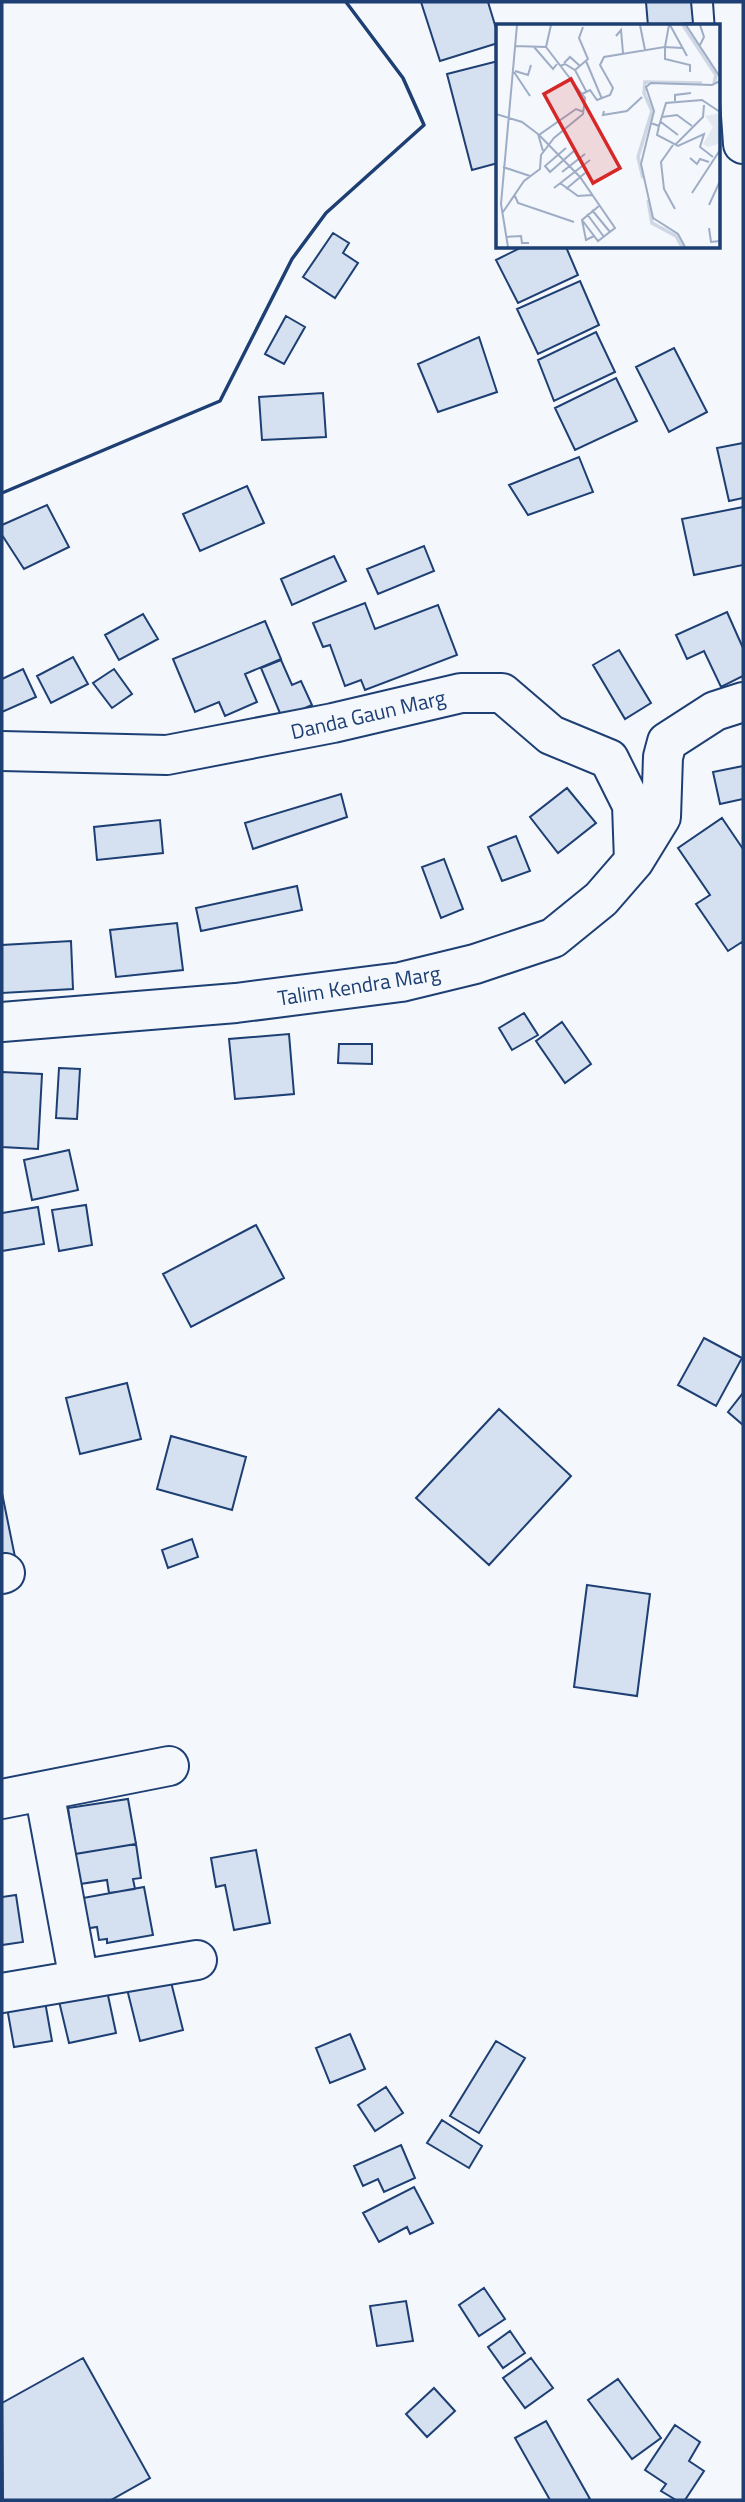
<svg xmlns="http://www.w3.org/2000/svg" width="745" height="2502" font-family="'Titillium Web',sans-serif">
<rect width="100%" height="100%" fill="#f4f7fb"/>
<path fill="#d5e0f0" stroke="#1d3f73" stroke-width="2" d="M421,2H488L498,35V43L440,61Z
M646,2H691L693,23L648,26Z
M498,61V163L472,170L447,74Z
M333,233L349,243L343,253L358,263L335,298L303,277Z
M522,247H566L578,275L518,303L496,260Z
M580,281L599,325L538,354L517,309Z
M286,316L305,327L284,364L265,354Z
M596,332L615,372L554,401L538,360Z
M479,337L497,392L438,412L418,364Z
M674,348L707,412L669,432L636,367Z
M616,378L637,421L575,450L555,408Z
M323,393L326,437L262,440L259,397Z
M743,443V498L729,501L717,448Z
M579,457L593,492L528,515L509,485Z
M247,486L264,523L200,551L183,514Z
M47,505L69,547L24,569L2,535V525Z
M743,507V565L694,575L682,519Z
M424,546L434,571L378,594L367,569Z
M334,556L346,581L292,605L281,579Z
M365,603L375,629L438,605L457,655L365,690L361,680L345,686L330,645L323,647L313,623Z
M727,612L743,648V676L721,687L704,651L687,659L676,635Z
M143,614L158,639L119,660L105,635Z
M265,621L281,659L245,674L257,702L225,716L219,702L195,712L173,659Z
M619,650L651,703L625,719L593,665Z
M73,657L88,684L51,703L37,676Z
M281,660L292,685L301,681L312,705L282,718L261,668Z
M23,669L36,697L2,712V679Z
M114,669L132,694L112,708L93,683Z
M743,766V799L720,804L713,772Z
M567,788L596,823L558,853L530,817Z
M341,794L347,817L253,849L245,823Z
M722,818L743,849V943L742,942L728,951L696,904L710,895L678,848Z
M160,820L163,853L97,860L94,827Z
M516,836L530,871L502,881L488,847Z
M444,859L463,909L441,918L422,867Z
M297,886L302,910L201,931L196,908Z
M177,923L183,970L116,977L110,930Z
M71,941L73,989L2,993V945Z
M524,1013L538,1035L512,1050L499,1028Z
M562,1022L591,1064L565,1083L536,1041Z
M289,1034L294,1094L235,1099L229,1039Z
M339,1044H372V1064L338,1063Z
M59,1068L80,1069L77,1119L56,1118Z
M2,1072L42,1074L38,1149L2,1147Z
M69,1150L78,1190L32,1200L24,1160Z
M86,1205L92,1245L59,1251L52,1210Z
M38,1207L44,1244L2,1251V1213Z
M256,1225L284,1278L191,1327L163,1274Z
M704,1338L742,1358L716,1406L678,1385Z
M127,1383L141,1439L80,1454L66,1398Z
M743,1393V1425L728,1412Z
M499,1409L571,1476L489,1565L416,1498Z
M171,1436L246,1457L232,1510L157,1489Z
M2,1493L16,1562L2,1564Z
M192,1539L198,1557L168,1568L162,1550Z
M587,1585L650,1594L637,1696L574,1687Z
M128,1799L136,1844L75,1854L68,1808Z
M136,1844L141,1878L133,1879L135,1889L109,1893L107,1880L80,1884L75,1854Z
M256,1850L270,1923L234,1930L225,1885L216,1887L211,1858Z
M144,1887L153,1935L107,1943V1939L99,1940L97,1927L77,1930L72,1900Z
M16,1895L23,1942L2,1945V1897Z
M169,1974L183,2030L140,2041L126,1985Z
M106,1986L116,2033L69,2043L58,1997Z
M44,1996L52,2041L14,2047L6,2002Z
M350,2034L365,2069L330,2083L316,2048Z
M496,2041L525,2058L479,2133L450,2116Z
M386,2087L403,2113L375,2131L358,2105Z
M442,2120L482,2146L469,2168L427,2143Z
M401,2145L415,2178L384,2192L378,2179L363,2186L354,2166Z
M414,2187L433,2223L410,2234L407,2227L379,2242L363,2213Z
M484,2288L505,2319L479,2336L459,2305Z
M406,2301L413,2341L377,2346L370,2306Z
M510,2331L525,2353L503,2368L488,2347Z
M83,2358L150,2478L111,2500H3L2,2403Z
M531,2358L553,2388L525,2408L503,2378Z
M618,2379L661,2438L632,2459L588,2400Z
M434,2388L455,2411L427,2437L406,2414Z
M546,2421L590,2499L587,2500H550L515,2438Z
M675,2425L700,2442L689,2461L704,2471L685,2500H676L661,2491L666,2484L645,2470Z"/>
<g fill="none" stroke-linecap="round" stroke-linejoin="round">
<defs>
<path id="minor" d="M733,2L743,144
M2,751L167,755L333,723L461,693H502L551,735L609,759L632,805L634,861
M2,1022L236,1003L401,982L475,964L553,938L601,899L634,861L661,817L663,757L667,742L715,711L743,702
M2,1574L5,1573
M44,1791L79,1980
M2,1799L169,1766
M2,1993L197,1960"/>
</defs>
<use href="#minor" stroke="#1d3f73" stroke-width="42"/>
<use href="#minor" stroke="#f4f7fb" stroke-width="38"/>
<path stroke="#1d3f73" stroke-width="3.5" d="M2,493L220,401L292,259L326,213L424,125L403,78L346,2"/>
</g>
<g text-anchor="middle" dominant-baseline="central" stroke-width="5" stroke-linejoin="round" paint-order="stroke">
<g font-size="21" fill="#1d3f73" stroke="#f4f7fb">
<text transform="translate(368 714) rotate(-13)">Danda Gaun Marg</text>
<text transform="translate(359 985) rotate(-9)">Talim Kendra Marg</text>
</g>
</g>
<g transform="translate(496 24)">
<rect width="224" height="224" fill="#f4f7fb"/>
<path d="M224,89V119L212,123L207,120L217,103L209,92Z" fill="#e3e9f0"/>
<path fill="none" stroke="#cfd7e4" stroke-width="3.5" d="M187,1L220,51L218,59M147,154L142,133L156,87L148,69L149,58L206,59M152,176L156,199L180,212L186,223"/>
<path fill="none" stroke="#9eadc5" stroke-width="2" d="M144,1L149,26M174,1L191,32M190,1L224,53M204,1L208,13L204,21M120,12L125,6L127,29M19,22L50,23M38,23L57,45L61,40M50,23L55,1M186,24L169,23V35L194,41V48M90,37L106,75M68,39L74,33L84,42M64,42L69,40L79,46L92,35L83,14L87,3M79,46L90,67M19,47L32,51L35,41M18,48L34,72M86,70L94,66L101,76L114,71L117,64L104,41L108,33L169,23L173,1M179,77V71L195,69M108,87L107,91L131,87L146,73M0,90L26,98L42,110L47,127M166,93L181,91L196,102M165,98L182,111M155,99L163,102L161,111L182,122L208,110L204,123L217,133M163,102L170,79L206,76L224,88M180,120L207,93L208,81M177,121L165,138L168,165L179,185M70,124L49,142L54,148L79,126M194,134L201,140L204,135L213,138M7,143L34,152M66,148L89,130M64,159L82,172L96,171M58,164L94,136M70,165L89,149M196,169L224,126M19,172L22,179L78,198M213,181L224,157M96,186L114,208M7,188L28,157L44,145L45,131L58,114L87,90L89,74L50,23M91,190L108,213M86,196L102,217L119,204L84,153L43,111L80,85L88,88M213,204L215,218L224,217M98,212L90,216L86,196L103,182M10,213L25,212L26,219H33M12,223L5,180L21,1M189,223L182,210L157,194L145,140L158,87L150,63L155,59L216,61L224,57"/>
<path fill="#d62828" fill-opacity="0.15" stroke="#d62828" stroke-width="3.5" d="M75,55L124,144L97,159L48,70Z"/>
<rect width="224" height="224" fill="none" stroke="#1d3f73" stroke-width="3.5"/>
</g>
<rect width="745" height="2502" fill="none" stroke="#1d3f73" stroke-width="7"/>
</svg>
